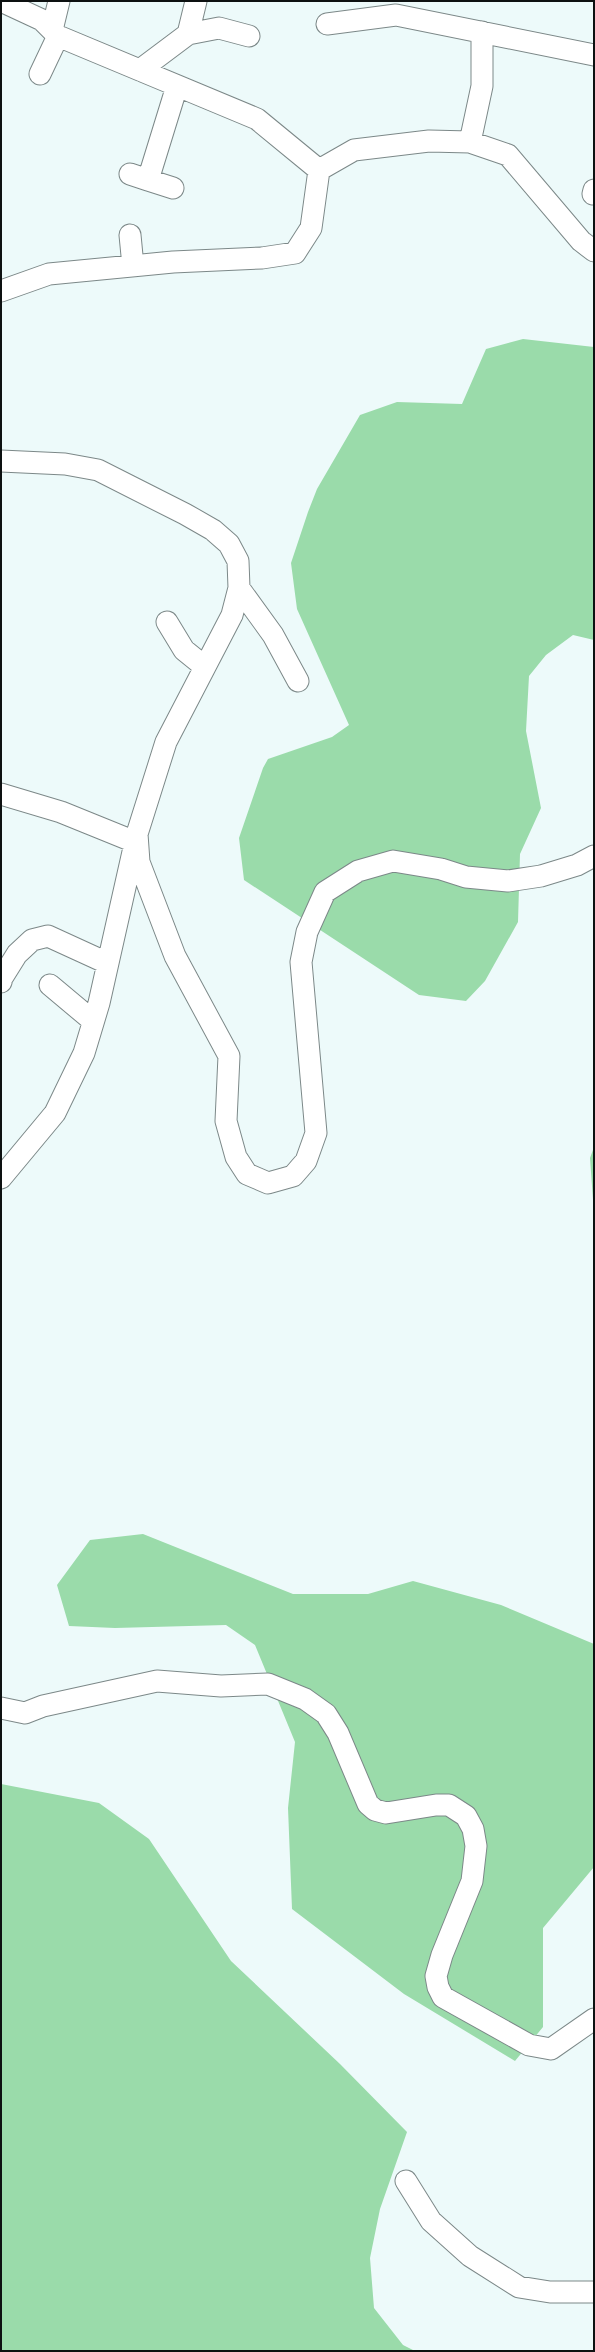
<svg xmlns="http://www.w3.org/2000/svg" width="595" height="2352" font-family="'IBM Plex Sans',sans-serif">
<rect width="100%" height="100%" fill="#edfafa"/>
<path fill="#9adbaa" d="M523,339L594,347V640L573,635L546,655L529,676L526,731L541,808L520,854L518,922L485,981L466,1001L419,995L244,880L239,838L263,768L268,759L332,737L349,725L297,609L291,563L308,512L317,489L360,415L397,402L462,404L486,349Z
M594,1147V1214L590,1158Z
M143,1534L293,1594H368L413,1581L501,1605L594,1644V1867L543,1928V2027L515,2061L404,1994L292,1909L288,1808L295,1742L255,1645L226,1625L115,1628L69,1626L57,1585L90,1540Z
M1,1784L99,1803L149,1839L231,1961L340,2064L407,2132L380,2209L370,2258L374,2308L403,2345L415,2351H1Z"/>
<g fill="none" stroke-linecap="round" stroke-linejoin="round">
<defs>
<path id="minor" d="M1,1L42,20L58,36L257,119L319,170
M327,24L396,15L594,55
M52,30L59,1
M188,34L219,28L249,36
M140,70L188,34L196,1
M40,74L58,36
M470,142L482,86V32
M319,170L354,150L429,141L470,142L508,155L581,241L594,251
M130,174L148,180
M173,188L148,180L177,86
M593,194L594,190
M130,235L133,266
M1,291L49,274L173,262L262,258L295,253L311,228L319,170
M1,461L65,464L98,470L185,514L213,530L229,544L238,561L239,588L232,615L166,742L137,834L99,1003L84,1053L55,1113L1,1178
M239,588L273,635L298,681
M167,622L184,650L205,667
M1,794L61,812L135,842
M137,834L139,862L175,956L229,1056L226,1121L236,1157L247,1174L268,1183L293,1176L306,1161L316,1133L301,962L307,932L325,892L358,871L393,861L441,869L466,877L508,881L541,876L577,865L594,856
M1,982L2,978L17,954L32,940L48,936L107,963
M50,985L93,1021
M1,1708L25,1713L43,1706L157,1681L221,1686L268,1684L305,1699L326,1714L338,1733L368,1804L375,1810L386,1813L436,1805H449L466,1816L473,1829L476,1846L472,1881L442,1955L436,1976L438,1987L443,1997L529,2045L551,2049L594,2019
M406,2181L431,2221L470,2256L519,2287L550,2292H594"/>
</defs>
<use href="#minor" stroke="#7c8888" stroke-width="23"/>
<use href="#minor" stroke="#fff" stroke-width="21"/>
</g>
<rect width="595" height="2352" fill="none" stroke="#0d1111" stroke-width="4"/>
</svg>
